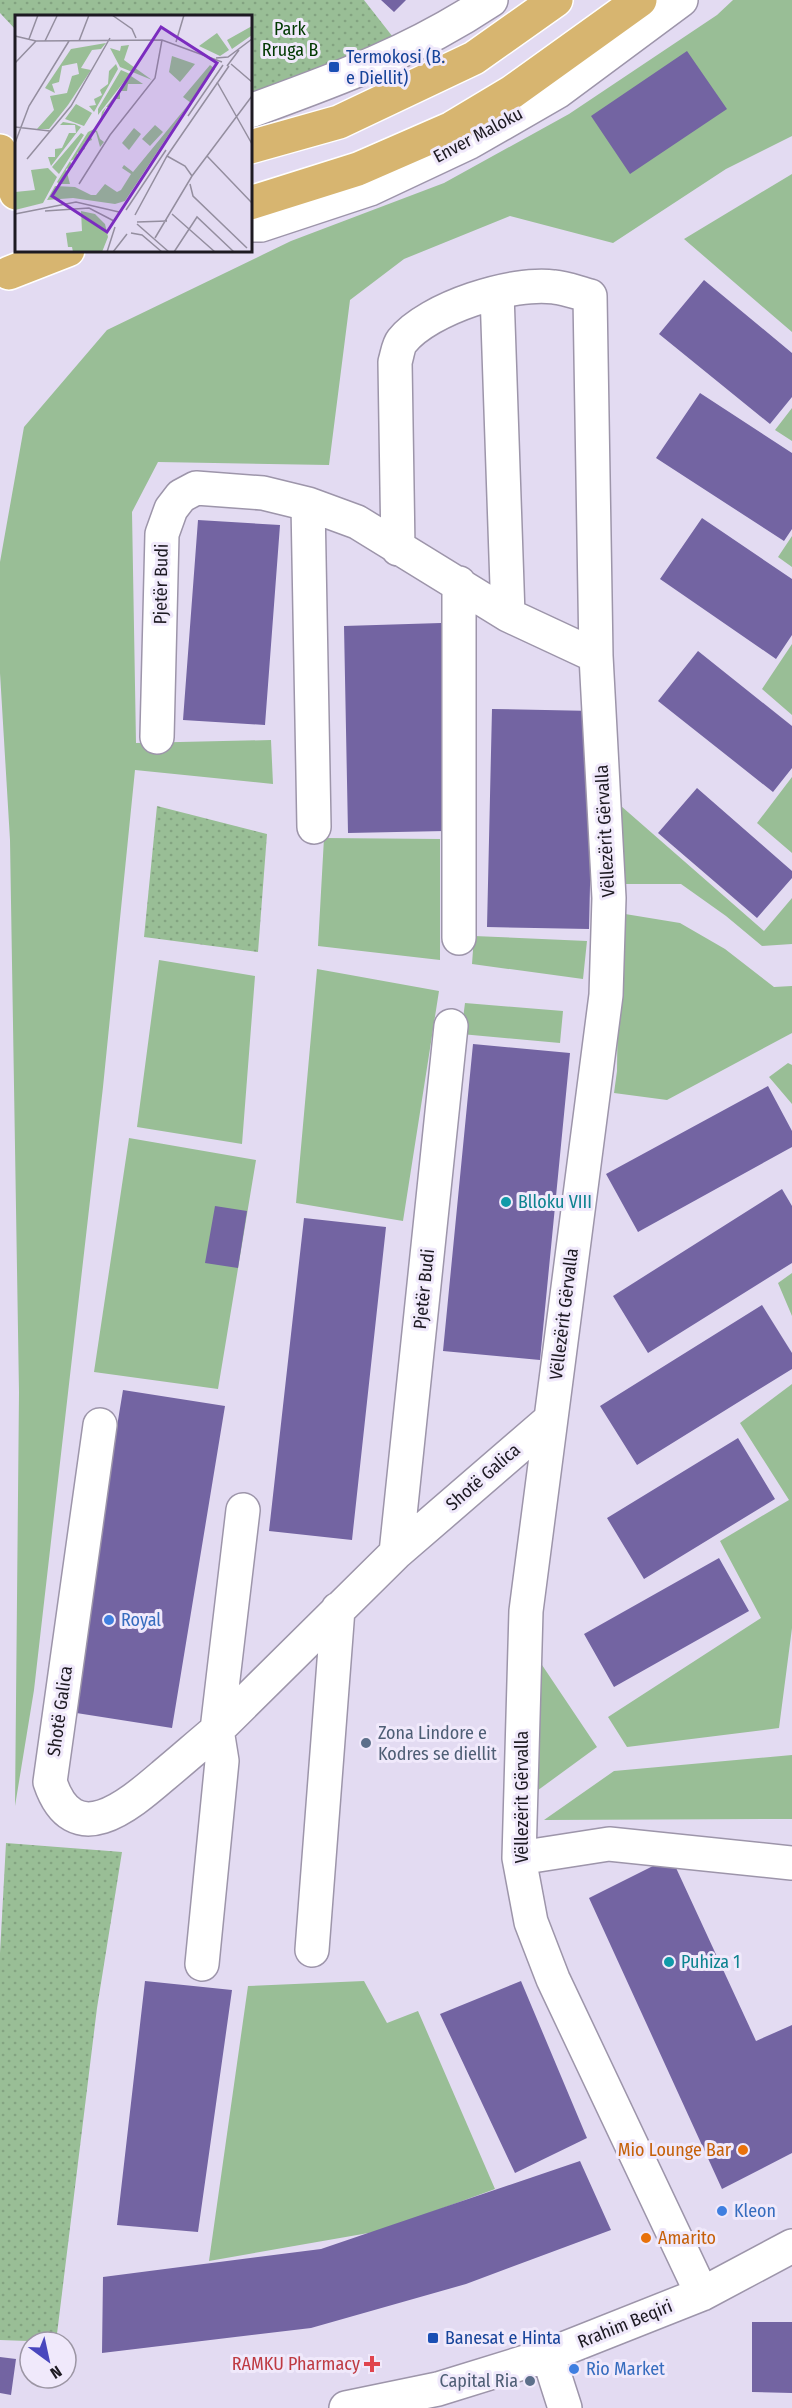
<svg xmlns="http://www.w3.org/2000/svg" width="792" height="2408" font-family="'Fira Sans Condensed',sans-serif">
<defs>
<pattern id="park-dots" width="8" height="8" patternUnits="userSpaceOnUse" patternTransform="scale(1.5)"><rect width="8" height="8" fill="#99be96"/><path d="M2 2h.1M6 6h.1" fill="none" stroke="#83a381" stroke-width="1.8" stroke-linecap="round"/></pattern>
</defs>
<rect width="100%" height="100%" fill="#e3dbf2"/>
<path fill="#99be96" d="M733,0H792V136L726,169L613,243L510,216L404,259L350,300L329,465L158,462L132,512L136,743L271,740L273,784L135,770L103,1087L34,1690L15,1806L19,1392L10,840L0,673V562L24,427L107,330L291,241L444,183L569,114L717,15Z
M792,174V332L684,239Z
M792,408V441L775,430Z
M792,536V567L778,557Z
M792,644V715L762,689Z
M792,777V853L757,823Z
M621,806L764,931L792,898V944L762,946L726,916L681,884H623Z
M324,838L440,839V960L318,946Z
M619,913L680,923L725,949L774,987L792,986V1033L667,1100L614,1093L617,1071Z
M474,936L587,941L583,979L472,964Z
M159,960L255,976L242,1144L137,1127Z
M317,969L439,991L403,1221L296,1203Z
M465,1003L563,1011L560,1043L461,1034Z
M788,1063L792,1065V1104L769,1077Z
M129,1138L256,1160L218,1389L94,1372Z
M792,1273V1316L778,1283Z
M792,1384V1628L779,1728L627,1747L608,1717L761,1618L720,1541L789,1500L740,1423Z
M540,1662L597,1747L530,1796Z
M792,1755V1819L544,1820L614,1771Z
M364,1981L387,2023L418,2011L495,2189L380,2231L209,2261L248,1986Z"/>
<path fill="url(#park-dots)" d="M0,0H364L396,41L251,96L250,16H16V30L0,13Z
M157,806L267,834L258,952L144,937Z
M6,1843L122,1852L97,2008L56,2342L0,2340V1953Z"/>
<path fill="#7364a2" d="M381,0H406L394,12Z
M687,51L727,109L630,174L591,116Z
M704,280L792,353V397L770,424L659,334Z
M700,393L792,453V529L784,541L656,458Z
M702,518L792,579V635L776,659L660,579Z
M198,520L280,525L265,725L183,720Z
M441,623L445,831L348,833L344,626Z
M698,651L792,726V768L773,792L658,701Z
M492,709L594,711L589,929L487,927Z
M697,788L792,871V878L757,918L658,833Z
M473,1044L570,1053L540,1360L443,1351Z
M768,1086L792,1131V1147L638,1232L606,1174Z
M782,1189L792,1206V1263L648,1353L613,1296Z
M215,1206L247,1211L238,1268L205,1263Z
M304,1218L386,1227L352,1540L269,1531Z
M762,1305L792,1353V1369L637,1465L600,1406Z
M123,1390L225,1406L172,1728L70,1712Z
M738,1438L775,1499L644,1579L607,1518Z
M719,1558L749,1611L614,1687L584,1634Z
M671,1857L756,2041L792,2025V2153L722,2189L589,1898Z
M145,1981L232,1990L198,2232L117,2225Z
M521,1981L587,2138L515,2173L440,2014Z
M580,2161L611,2230L466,2284L311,2328L102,2353L103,2277L321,2249Z
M752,2322H792V2393L752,2392Z
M0,2357L16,2359L11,2395L0,2393Z"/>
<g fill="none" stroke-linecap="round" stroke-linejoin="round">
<defs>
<path id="minor" d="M250,111C338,79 413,52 491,0
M250,225H261L370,189L470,142L557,92L681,0
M497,293L508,615
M308,504L314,827
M398,549L395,362C397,356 398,346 402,341C428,308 514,281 554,287C566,288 578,293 590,296L596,656L609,898L606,995L526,1611L519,1858L531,1922L553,1979L702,2294
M459,583V938
M157,737L162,534L171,509L181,496L196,488L263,493L308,504L357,522L508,615L596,656
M100,1425L50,1782C74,1853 129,1805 164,1775C182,1760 199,1745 217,1730
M243,1510L217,1730L396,1553L550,1420
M396,1553L451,1026
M519,1858L609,1844L792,1863
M312,1950L338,1609
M202,1964L222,1761L217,1730
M548,2355L565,2408
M346,2408L438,2389L548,2355L702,2294L792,2246"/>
<path id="major" d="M250,147L339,122L474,58L556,0
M0,151L16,193
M250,203L358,169L452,128L512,92L640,0
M9,273L68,250"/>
</defs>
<use href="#minor" stroke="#9d95aa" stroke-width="36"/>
<use href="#major" stroke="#fff" stroke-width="36"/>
<use href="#minor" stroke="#fff" stroke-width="33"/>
<use href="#major" stroke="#d7b570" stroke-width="33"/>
</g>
<g fill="#1a4fb4" stroke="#f0e9fb" stroke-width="2">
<rect x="328" y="61" width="12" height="12" rx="3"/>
<rect x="427" y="2332" width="12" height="12" rx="3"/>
</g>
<g fill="#0f9aa8" stroke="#f0e9fb" stroke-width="2">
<circle cx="506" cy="1202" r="6"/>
<circle cx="669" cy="1962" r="6"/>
</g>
<g fill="#3f7fe0" stroke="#f0e9fb" stroke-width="2">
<circle cx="109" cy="1620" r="6"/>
<circle cx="722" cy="2211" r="6"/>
<circle cx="574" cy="2369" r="6"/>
</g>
<g fill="#5c6f8a" stroke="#f0e9fb" stroke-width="2">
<circle cx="366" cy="1743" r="6"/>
<circle cx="530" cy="2381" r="6"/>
</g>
<g fill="#e8710a" stroke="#f0e9fb" stroke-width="2">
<circle cx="743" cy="2150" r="6"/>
<circle cx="646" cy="2238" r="6"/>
</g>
<path fill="#e0444e" stroke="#f0e9fb" stroke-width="2" d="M369 2355h6v6h6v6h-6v6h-6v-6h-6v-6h6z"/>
<g text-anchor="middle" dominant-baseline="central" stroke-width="6" stroke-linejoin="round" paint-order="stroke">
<g font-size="18" fill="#013901" stroke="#f0e9fb">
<text x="290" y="29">Park<tspan x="290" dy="21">Rruga B</tspan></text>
</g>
<g font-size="18" fill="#164399" stroke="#f0e9fb" text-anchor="start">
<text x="346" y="57">Termokosi (B.<tspan x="346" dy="21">e Diellit)</tspan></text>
<text x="445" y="2338">Banesat e Hinta</text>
</g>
<g font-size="18" fill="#1d1a22" stroke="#f0e9fb">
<text transform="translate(478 135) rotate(-28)">Enver Maloku</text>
<text transform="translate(161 584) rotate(-89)">Pjetër Budi</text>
<text transform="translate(605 831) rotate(-93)">Vëllezërit Gërvalla</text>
<text transform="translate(424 1289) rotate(-84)">Pjetër Budi</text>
<text transform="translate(564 1314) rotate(-83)">Vëllezërit Gërvalla</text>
<text transform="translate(483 1477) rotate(-41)">Shotë Galica</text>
<text transform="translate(60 1711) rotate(-82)">Shotë Galica</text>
<text transform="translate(522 1797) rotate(-90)">Vëllezërit Gërvalla</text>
<text transform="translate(625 2324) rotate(-22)">Rrahim Beqiri</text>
</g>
<g font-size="18" fill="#0d838f" stroke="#f0e9fb" text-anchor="start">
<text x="518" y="1202">Blloku VIII</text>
<text x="681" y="1962">Puhiza 1</text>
</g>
<g font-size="18" fill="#366cbe" stroke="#f0e9fb" text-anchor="start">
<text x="121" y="1620">Royal</text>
<text x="734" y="2211">Kleon</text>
<text x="586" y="2369">Rio Market</text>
</g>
<g font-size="18" fill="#4e5e75" stroke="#f0e9fb" text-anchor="start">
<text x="378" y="1733">Zona Lindore e<tspan x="378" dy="21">Kodres se diellit</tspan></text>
<text x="518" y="2381" text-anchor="end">Capital Ria</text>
</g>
<g font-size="18" fill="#c56008" stroke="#f0e9fb" text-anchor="end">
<text x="731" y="2150">Mio Lounge Bar</text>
<text x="658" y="2238" text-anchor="start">Amarito</text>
</g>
<g font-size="18" fill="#be3a42" stroke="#f0e9fb" text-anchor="end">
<text x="360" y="2364">RAMKU Pharmacy</text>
</g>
</g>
<g transform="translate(15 15)">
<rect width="237" height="237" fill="#e3dbf2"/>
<path d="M237,11V20L217,34L212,25ZM202,18L214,35L205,41L184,31ZM91,28L86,34L77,35L66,53L76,55L53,90L34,114H22L39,95L35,81L52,78L57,61L64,59L62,48L47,51L44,67L37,69L40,78L30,73L56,34ZM114,30L109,45L137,65L105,52L95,33L105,36L106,31ZM157,41L180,49L165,67L154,57ZM101,49L103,54L79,97L74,91L81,90L79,84L87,80L85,75L93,69L94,56ZM106,55L115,59L83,100V94ZM116,61L128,69H113L112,76H105V84H98L96,92H91L85,107L87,97ZM61,89L77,98L69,111L50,104ZM173,90L110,186L100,189L58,183L32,185L40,171L60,172L76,180H81L90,169L102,177L106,175L116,159L107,153L109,150L118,157ZM48,107L60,109L66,112L36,151L33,142H40V134L47,133L54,118H61L60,110H45ZM140,110L148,117L135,131L127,124ZM119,113L126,119L114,135L107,128ZM79,114L82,116L85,124L89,127L85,132L81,117L75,119L77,125L69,128L70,134L62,138L63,143L55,146L58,152L51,154L55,169H44L42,167L73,117ZM66,118L69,120L44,159L37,152ZM33,153L42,162L28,188L0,195V177L20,175L16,155Z" fill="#99be96"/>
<path d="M195,50L200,54L176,88L168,82ZM66,196L80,199L90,209L93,222L87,237H58L57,232H53L51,218L67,216Z" fill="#99be96"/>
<path fill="none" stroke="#948e9f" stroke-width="1.5" d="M97,0L117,14L121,23M0,21L21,26L147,25L207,47M14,24L23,0M30,26L42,1M64,26L74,0M161,27L169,0M201,43L213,42L237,24M0,48L21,26M216,49L237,67M212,51L224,35M202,67L237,129M173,101L208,50M0,112L35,116M0,128L14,91L54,26M152,141L170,151L177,161M192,141L237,188M12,144L56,91L95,23M64,169L95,120L140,63L147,25M175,169L178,181L232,233M111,195L151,135M30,196L74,193L99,206M0,199L61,187L104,197M157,199L200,237M120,200L152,141L214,51M122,207L152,206M122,209L154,237M116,218L127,220L147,237M140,223L177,161L237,81M92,237L100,212M98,237L112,219M159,237L182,202L219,237"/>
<path fill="#7b2cbf" fill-opacity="0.15" stroke="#7b2cbf" stroke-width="3" d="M146,12L202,48L92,217L37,181Z"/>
<rect width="237" height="237" fill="none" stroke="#1d1a22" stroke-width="3"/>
</g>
<g transform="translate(48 2360) rotate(147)"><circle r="28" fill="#f0e9fb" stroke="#9c96a4" stroke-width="1.5"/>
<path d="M0-4.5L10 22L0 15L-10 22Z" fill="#4947bd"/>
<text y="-9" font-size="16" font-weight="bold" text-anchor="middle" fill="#1d1a22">N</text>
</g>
</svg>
